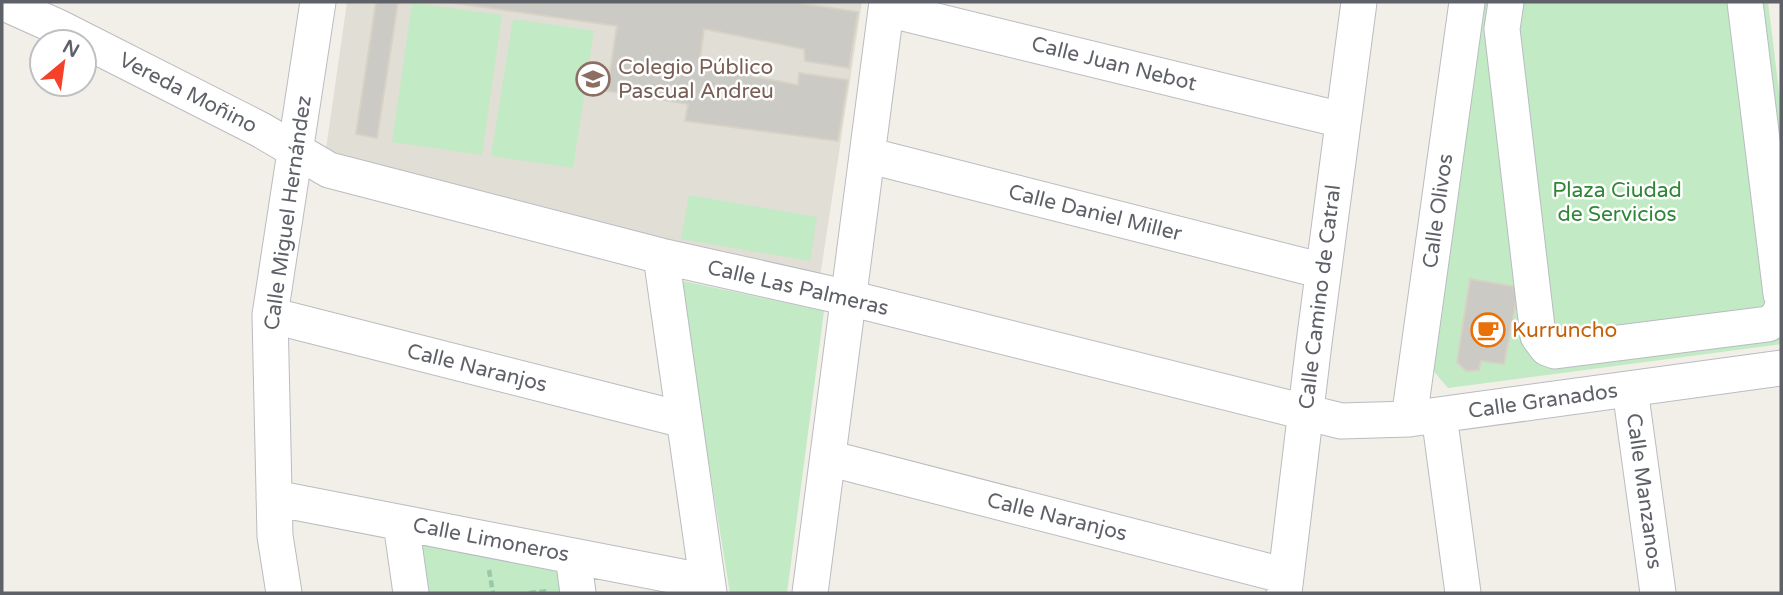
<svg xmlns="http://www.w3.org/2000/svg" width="1783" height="595" font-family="'Varela Round',sans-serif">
<rect width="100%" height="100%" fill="#f1efe7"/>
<path fill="#e1dfd5" d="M347,2H862L820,277L325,156Z"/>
<path fill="#c2eac4" d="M1480,2H1768L1781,108V344L1448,388L1430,367Z
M412,3L502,15L482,155L392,142Z
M513,19L594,31L573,168L491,156Z
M689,195L817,217L810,261L681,239Z
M679,280L824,311L787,593H730Z
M423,535L553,560L568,593H421L413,545Z"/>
<path fill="#cccac4" stroke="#d7d2c5" stroke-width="2" d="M376,2H398L377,138L356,134Z
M447,2H793L858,12L849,68L805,61L804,49L704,29L699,66L798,85L799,73L848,80L838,141L685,121L688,104L607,91L617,26Z
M1470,279L1519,287L1504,364L1481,361L1479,370L1466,371L1457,362Z"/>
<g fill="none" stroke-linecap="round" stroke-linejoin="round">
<defs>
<path id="minor" d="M2,2L60,28L261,130L329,170L661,256L849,298L1341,421L1409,419L1781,368
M1506,2L1502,29L1538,336L1547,348L1555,351L1768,324L1777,318L1781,310
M1745,2L1781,294
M887,9L1342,120
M867,155L1323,271
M661,256L709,593
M270,315L684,420
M1630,389L1658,593
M1439,415L1463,593
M1409,419L1467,2
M828,458L1286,576
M274,498L707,582
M401,523L411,593
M573,556L578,593
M284,593L275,536L270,315L318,2
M810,593L887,2
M1284,593L1314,343L1359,2"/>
</defs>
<use href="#minor" stroke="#b9bcc1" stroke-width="37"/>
<path stroke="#99c9a9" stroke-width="4.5" stroke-dasharray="7 3.5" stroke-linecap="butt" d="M489,570L493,593
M529,593L549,591"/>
<use href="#minor" stroke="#fff" stroke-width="35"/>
</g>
<defs>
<symbol id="school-ring" viewBox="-11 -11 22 22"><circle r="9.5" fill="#fff" stroke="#8d6e63" stroke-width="1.5"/><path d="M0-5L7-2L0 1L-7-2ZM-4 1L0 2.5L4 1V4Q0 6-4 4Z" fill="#8d6e63"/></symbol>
<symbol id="cafe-ring" viewBox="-11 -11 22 22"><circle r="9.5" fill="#fff" stroke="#e8710a" stroke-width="1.5"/><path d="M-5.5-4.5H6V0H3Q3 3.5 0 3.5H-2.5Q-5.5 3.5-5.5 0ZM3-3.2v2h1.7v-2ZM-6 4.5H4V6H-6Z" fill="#e8710a"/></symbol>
</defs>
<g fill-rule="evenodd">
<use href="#school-ring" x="574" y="60" width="38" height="38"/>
<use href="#cafe-ring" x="1469" y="311" width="38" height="38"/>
</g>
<g text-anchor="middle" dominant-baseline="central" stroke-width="5" stroke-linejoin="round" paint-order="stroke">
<g font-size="21" fill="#5e6268" stroke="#fff">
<text transform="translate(1114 64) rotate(14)">Calle Juan Nebot</text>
<text transform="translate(188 93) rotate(27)">Vereda Moñino</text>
<text transform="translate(1438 211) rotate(-82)">Calle Olivos</text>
<text transform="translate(288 213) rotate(-82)">Calle Miguel Hernández</text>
<text transform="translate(1095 213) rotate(14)">Calle Daniel Miller</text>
<text transform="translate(798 288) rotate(13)">Calle Las Palmeras</text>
<text transform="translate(1320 297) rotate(-83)">Calle Camino de Catral</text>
<text transform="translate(477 368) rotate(14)">Calle Naranjos</text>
<text transform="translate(1543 401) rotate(-8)">Calle Granados</text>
<text transform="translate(1644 491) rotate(82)">Calle Manzanos</text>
<text transform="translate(1057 517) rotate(14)">Calle Naranjos</text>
<text transform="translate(491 540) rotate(11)">Calle Limoneros</text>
</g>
<g font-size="21" fill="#785e54" stroke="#fff" text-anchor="start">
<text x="618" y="67">Colegio Público<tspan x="618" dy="24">Pascual Andreu</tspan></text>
</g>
<g font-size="21" fill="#2f8637" stroke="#fff">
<text x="1617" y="190">Plaza Ciudad<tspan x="1617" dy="24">de Servicios</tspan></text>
</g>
<g font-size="21" fill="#c56008" stroke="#fff" text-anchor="start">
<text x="1512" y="330">Kurruncho</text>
</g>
</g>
<rect width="1783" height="595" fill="none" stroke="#5e6268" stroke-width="7"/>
<g transform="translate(63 63) rotate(29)"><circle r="33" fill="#ffffff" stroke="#bfc0c3" stroke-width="2"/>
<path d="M0-5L12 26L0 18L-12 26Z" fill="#f54129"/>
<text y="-10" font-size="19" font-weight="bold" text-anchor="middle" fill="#5e6268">N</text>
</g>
</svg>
